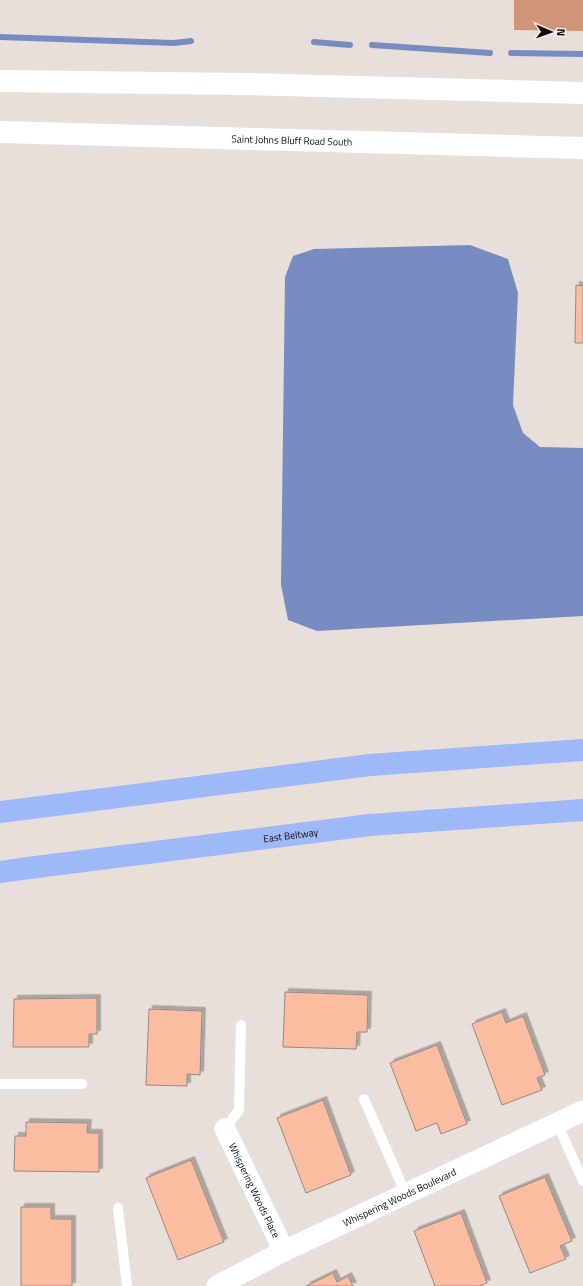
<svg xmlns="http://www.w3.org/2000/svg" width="583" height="1286" font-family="'Titillium Web',sans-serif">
<defs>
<filter id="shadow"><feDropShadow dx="3.5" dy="-3.5" stdDeviation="0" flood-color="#0004"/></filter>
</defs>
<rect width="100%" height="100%" fill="#e8dfda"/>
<path fill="#d19478" d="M514,0H583V31L514,30Z"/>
<path fill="#778dc2" d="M470,245L508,259L518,293L513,405L523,433L540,447L583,448V616L317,631L288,620L281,585L285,277L293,256L314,249Z"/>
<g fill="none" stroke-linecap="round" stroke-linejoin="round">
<path stroke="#778dc2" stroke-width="6" d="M0,37L174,43L191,41
M314,42L350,45
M372,45L490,53
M511,53L583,54"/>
</g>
<path fill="#fcbc9f" stroke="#938a86" filter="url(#shadow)" d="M576,285L583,286V343H575Z
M285,992L368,995L367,1032H357L356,1049L283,1047Z
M97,998V1034H89V1047H13L14,999Z
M149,1009L202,1011L200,1075L187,1074V1086L146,1085Z
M502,1012L506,1023L523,1016L545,1075L537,1078L542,1090L502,1105L472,1024Z
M437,1045L467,1124L441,1134L437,1123L416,1131L390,1063Z
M323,1100L351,1175L306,1193L277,1118Z
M26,1122L88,1123L87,1133H99V1172L14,1171L15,1136H26Z
M191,1160L224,1242L178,1260L146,1178Z
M545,1177L572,1241L560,1246L566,1259L530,1273L499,1196Z
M21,1207H51V1219H72V1286H21Z
M461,1213L487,1283L479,1286H435L414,1231Z
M333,1273L337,1282L348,1276L353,1286H306Z"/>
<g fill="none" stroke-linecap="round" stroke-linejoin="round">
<path stroke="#fff" stroke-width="10" d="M0,1084H82
M364,1099L406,1194
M557,1123L583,1181
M225,1129L239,1110L241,1025
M118,1208L127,1286"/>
<g stroke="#fff" stroke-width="21">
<path id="s1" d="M225,1129L284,1251"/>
<path id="s2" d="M217,1286L284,1251L583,1111"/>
</g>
<g stroke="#fff" stroke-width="22">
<path d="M0,81L242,84L583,93"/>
<path id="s3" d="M0,132L583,148"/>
</g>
<g stroke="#9fb8f8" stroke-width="22">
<path d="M0,812L370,765L583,750"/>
<path id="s4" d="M0,872L28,868L370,825L583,810"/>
</g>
</g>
<g text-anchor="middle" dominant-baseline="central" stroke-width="3.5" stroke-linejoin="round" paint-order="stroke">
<g font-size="10" fill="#0f0c0b" stroke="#f6ece7">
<text stroke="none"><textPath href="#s3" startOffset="292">Saint Johns Bluff Road South</textPath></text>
<text stroke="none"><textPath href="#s4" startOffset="293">East Beltway</textPath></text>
<text stroke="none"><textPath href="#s1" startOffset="68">Whispering Woods Place</textPath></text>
<text stroke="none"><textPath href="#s2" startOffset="203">Whispering Woods Boulevard</textPath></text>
</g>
</g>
<g transform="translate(551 32) rotate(92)" stroke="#f6ece7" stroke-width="3" paint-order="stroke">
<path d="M0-3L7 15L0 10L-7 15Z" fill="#0f0c0b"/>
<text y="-6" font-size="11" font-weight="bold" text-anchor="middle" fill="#0f0c0b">N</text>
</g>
</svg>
